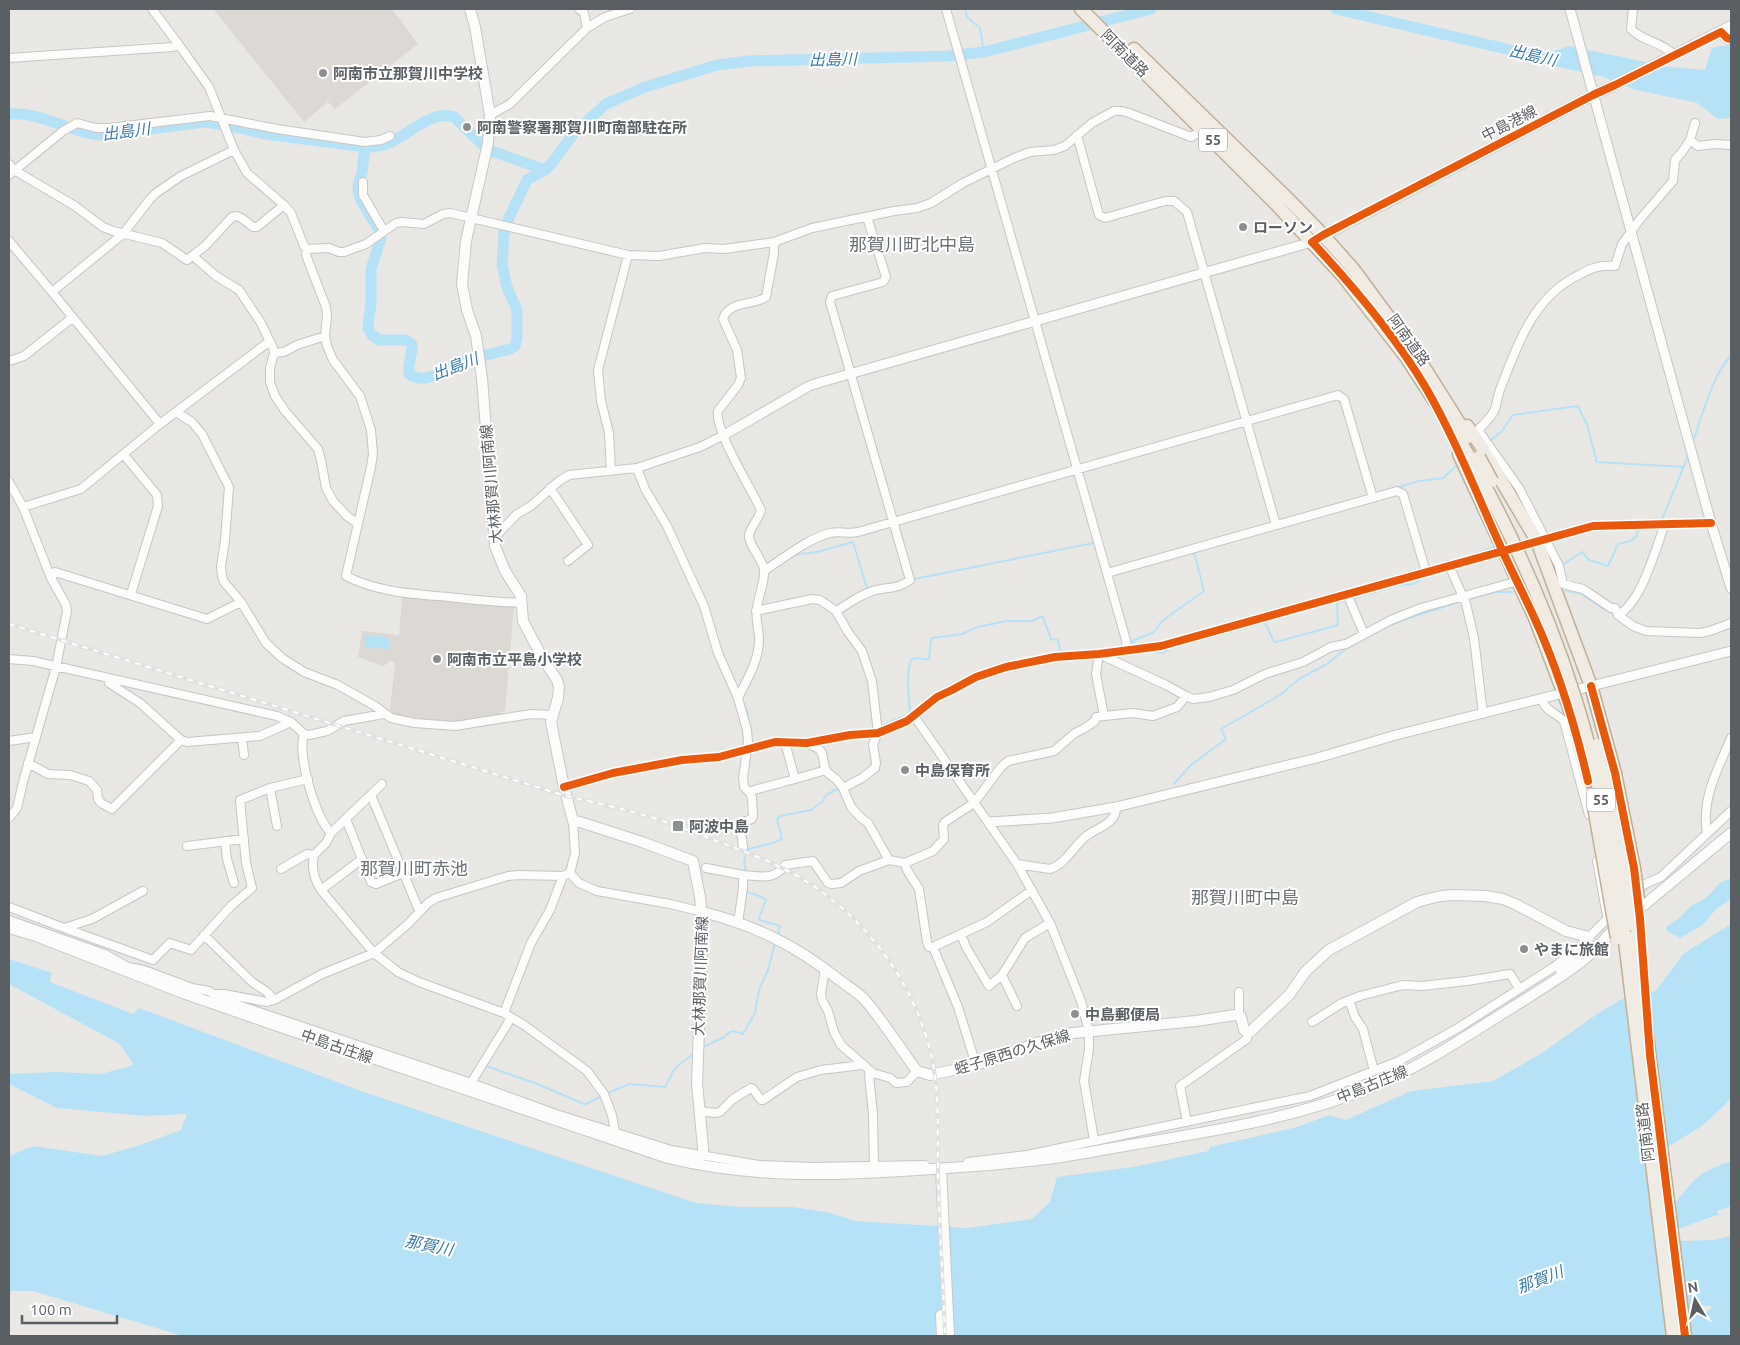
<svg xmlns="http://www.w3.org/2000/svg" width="1740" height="1345" font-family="Ubuntu,'Noto Sans JP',sans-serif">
<rect width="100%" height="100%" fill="#eae8e5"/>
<path fill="#dcd9d4" d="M215,9H392L418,44L335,109L328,102L304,122L214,10Z
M402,597L514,607L505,711L500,712V716L453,723L419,719L393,714L390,709L395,663L391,661L383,666L358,657L362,631L399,635Z"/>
<path fill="#b6e2f7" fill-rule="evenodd" d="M1731,44V118L1718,119L1697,103L1633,89L1604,77L1559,67L1550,52L1569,46L1670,67L1705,70L1712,48Z
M366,635L389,637V649L365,647Z
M1731,878V899L1716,909L1703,925L1680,938L1666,930V927L1678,919L1691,906L1706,898L1721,882Z
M1731,924V1099L1702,1126L1668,1147L1675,1203C1696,1177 1699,1172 1731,1161V1206L1717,1211L1719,1215C1704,1218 1692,1225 1678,1229L1679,1240L1684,1241L1713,1240L1731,1236V1336H183L33,1291H9V1156L33,1146L102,1156L140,1145L181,1130L187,1114L146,1116L57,1108L9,1084V1074L55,1072L101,1074L134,1065L120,1044L9,984V959L52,973L50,982L133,1014L139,1008L364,1092L696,1203L741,1207H792L827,1212L856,1221L967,1228L1032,1219L1050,1202L1057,1177L1133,1167L1208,1151L1210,1147L1297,1127L1329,1115L1346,1120L1411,1091L1493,1081L1542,1053L1600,1012L1620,1000L1656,991L1683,954ZM1690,1305L1710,1306L1712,1308C1706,1313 1698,1313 1691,1311Z"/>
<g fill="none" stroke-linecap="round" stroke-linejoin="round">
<path stroke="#b6e2f7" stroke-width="2" d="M965,9L967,17L980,28L984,52
M1694,438C1704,411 1712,377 1731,355
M1490,441L1502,431L1513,415L1578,406L1587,425L1597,462L1683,467
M1392,489L1419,481L1443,478L1456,466
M1646,521L1662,520
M1661,522L1688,456
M1475,554L1496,546
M792,555L817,552L853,542L867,588L873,587
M1562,565L1582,552L1589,560L1608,566L1618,544C1628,542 1638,541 1638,529
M914,579L1094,543
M1640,581L1660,527
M1566,591L1580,593L1607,611H1611
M1352,599L1399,585L1413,584L1428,575
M1466,600L1494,592H1513
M1622,608L1637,588
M1383,628L1406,619L1462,601
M1139,646L1135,644L1132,641L1154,632L1162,621L1204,591L1194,552
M1155,652L1163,653L1171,648L1265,622L1273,640L1276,642L1338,625L1337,603L1347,600
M742,701L747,710L749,725
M882,727C890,719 898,720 908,715L910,710C909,702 905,663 913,659C917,657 925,660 929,659L931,640L932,638L962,634L978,627L1006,621H1032L1040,617H1043L1051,639L1058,640L1061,654
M1174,784L1191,765L1226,739L1221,729L1280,695L1299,679L1327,664L1348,647
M748,849L773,843L782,839L777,819L780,816L811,810L823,801L826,795L839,788
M746,873L744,861L748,849L746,844
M746,891C751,894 761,895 766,900L759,918L760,920L780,926L777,936
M701,1048L724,1037L728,1033L733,1031L743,1034L755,1013L759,990L768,970L775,943
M486,1066L535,1083L584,1104H586L602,1096
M606,1094L629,1084L665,1087L675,1068L694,1053"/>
<path stroke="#b6e2f7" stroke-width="11" d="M1336,9L1570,64
M9,114C43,111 72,135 106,135L204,122L231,126L265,134L365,147C373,147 381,146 389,143C408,135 433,109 454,117L482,144L492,151L545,170
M365,147L362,173L358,184V191L360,199L379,230L381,238L371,269V304L369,318L368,328L372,335L379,340H406L412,344C413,355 407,363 409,374C427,387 447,366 464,361C479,356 495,353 510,349L515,346L517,339V310L507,287L502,265L504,232L509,218L527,180L545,170L553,162L574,133L606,104L645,87L717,65L749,61L947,56L984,52L1151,9"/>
<defs>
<path id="minor" d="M152,9L179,45L209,87L234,150L247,173L284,205L291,213L304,246L307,249L306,255L326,307L327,316L325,336L327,346L333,360L360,396L371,430L373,454L371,467L346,576C377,592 413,594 448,597C472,600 497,602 521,603
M579,9L584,13L587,28
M946,9L1126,640L1127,651
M1633,9L1631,29C1643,42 1661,41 1674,55
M9,58L173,47L179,45
M490,115L510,104L587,28L605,17L630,9
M1077,135L1099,215L1105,218L1165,201H1174L1187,212L1276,525
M1690,140L1698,146L1715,144L1731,145
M9,164L14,170L75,206L103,227L113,231L162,243L187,260L205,246L232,217L237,216L243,219L253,227H257L284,205
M9,175L63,131L77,123L96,128H109L210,116L277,129L365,142L381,140L390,136
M363,182V195L384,231
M9,241L52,292L160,424
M307,249L329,248L339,252H344L366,244L396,223L402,222L424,224L443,214L450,213L628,255L659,256L705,248L724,249L760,244L774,242L812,228L894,211L917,208L931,203L963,183L1014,158L1030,152L1054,150L1065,146L1092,123L1114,111H1122L1129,113L1191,137L1203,130
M193,256L216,276L239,290L261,323L273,348L274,353L270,368V382L275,396L285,411L318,449L321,460L326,488L333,501L347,516L358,524
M52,292L123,234L150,199L156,193L181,176L234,150
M274,353L284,352L297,345L325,336
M9,361L24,356L72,318
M176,412L192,422L202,434L229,487L225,540L221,567L222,576L224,582L241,602
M124,455L157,495L158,506L131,594
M637,468L645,489L667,526L704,606L718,653L738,698L747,730L748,742L743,778L744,787L750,793L752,798L753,816L752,819L740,823L743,847
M611,471L609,433L601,401L598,370L628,255
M9,482L23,507L51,578L66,605L67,611L56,667L23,782L17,808L9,818
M550,488L588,545L568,561
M23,507L81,489L160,424L270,341
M1534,517L1559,566L1563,584L1583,589L1611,608H1615L1618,615C1642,602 1655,550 1665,524
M1527,523L1534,517L1519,488L1478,430C1484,424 1492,417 1495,409C1497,402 1498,394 1501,387C1517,346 1532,301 1573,278C1588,270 1597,264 1615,266L1622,244L1641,218L1673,181L1675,160L1682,152L1690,140L1695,123
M494,538L517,514L531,506L559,481L569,475L637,468L700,447L724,435
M1449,565L1466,604L1474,638L1483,714
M764,571C782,559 809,538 830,533C839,531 848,534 858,532L1338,395L1344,399L1373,498
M1107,573L1397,491L1403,494L1426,572
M51,578L55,572L207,619L241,602L266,643L282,658L304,672L338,685L375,706L391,718L415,723L455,726L531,714L552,715
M1347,594L1364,634
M756,611L812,599L820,600L836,611L848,632L862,651L872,681L878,733L873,744L876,763L875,768L862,778L843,788
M836,611C847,605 858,596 870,592C884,586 896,591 910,580L830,302L832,296L883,282L886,277L867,217
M1618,615L1633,626L1646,631L1700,633L1710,631L1731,623
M9,659L33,661L277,716L291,722L304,734L309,735L327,731L344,721L384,714
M108,678L109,683L140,703L181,740L187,742L260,736L291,722
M1186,696L1177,707L1153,716L1133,713L1104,716L1096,674L1099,654L1166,685L1186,696L1193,699L1209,697L1233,690L1265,674L1303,662L1331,647L1346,644L1391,620L1421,608L1511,583
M738,698C747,680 759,660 759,640C759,629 755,619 757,609C758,596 765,583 764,570C763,559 748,545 749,535C751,526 759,519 761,510C752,490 714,430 718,411L738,385L741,378L737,350L723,319C729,300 753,306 766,297L774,253V242
M1542,699C1545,711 1556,713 1564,721L1589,815
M914,716L1017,864L1050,923L1081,1001L1089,1031V1049L1084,1081L1094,1140
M304,734C297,755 315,817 331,833
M242,738L244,755
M9,741L36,737
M787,742L786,746L795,779L826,770
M807,743L819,749L822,753L825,768L828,773L837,780L843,788L851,807L861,818L868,823L889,860
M28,763L48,774L70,775L89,781L97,790L98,799L101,803L112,809L181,740
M564,787L613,773L682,760L719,757L775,742L807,743L850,735L878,733L907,721L937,697L952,690L976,677L1006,667L1055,657L1099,654L1161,646L1593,526L1711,523
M750,793L754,790L795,779
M371,795L418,908L421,910
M346,819L371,882L376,884L403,873
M277,826L270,788L308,779
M1707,834C1701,798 1718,769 1731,738
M225,841L227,859L234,883
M187,846L244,839
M362,859L321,890L374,953L398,972L419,982L504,1013L524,1025L587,1071L604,1094L612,1115L615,1132
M1597,861L1607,916
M905,863L907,870L919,889L927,942L929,947H933L987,922L1032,890
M1017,864L1050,869C1065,864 1073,848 1084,838C1094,828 1117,825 1116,807
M706,868L743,875
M281,869L307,854L314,855
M570,873L579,883L597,891L670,904L703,912
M321,890C314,879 311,868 314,855L326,843L331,833L382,784
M1635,892L1645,884L1661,877L1731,811
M9,907L64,928L92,919L143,891
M9,920L105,954L128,967L144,970L192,988L209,991L220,999L471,1083L556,1114L671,1150L759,1165L812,1167L925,1165
M738,923L743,888V875C760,876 774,881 785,865L813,861L828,883L832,884L841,883L859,871L889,860L905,863L933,851L944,839L943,825L945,822L974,803L1001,767L1008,761L1054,751L1075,733L1085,728L1095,721L1096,717L1104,716
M64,928L153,960L170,943L191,950L231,906L252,888L246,863L240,800L270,788
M961,934L966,947L989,986L1002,975
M204,935L252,982L267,992L274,1000
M1589,937L1612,914
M933,947L958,1007L976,1065
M825,969L821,994L822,1000L828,1011L834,1032L841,1045L873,1073L890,1078L896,1083L907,1082L917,1071
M1239,992V1015
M213,994H224L267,1002L274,1000L322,974L374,953L408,924L428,903L436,898L508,876L518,875L563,876L570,873L575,853L573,821
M1349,1000L1355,1017L1363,1029L1374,1071
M1017,1006L1002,975L1025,938L1050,923
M504,1013L531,943L550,910L563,876
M1312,1022L1342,1003L1360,996L1395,987L1403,985L1422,986L1467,981L1510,974L1519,988
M870,1071L869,1075L873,1114L874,1167
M471,1083L511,1018
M699,1111L715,1113L720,1112L733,1099L751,1088L753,1089L761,1100H763L797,1077L821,1070L862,1065
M1187,1122L1180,1086L1247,1039V1032
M968,1162L1027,1155L1310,1096L1399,1061L1458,1028L1554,967L1572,953"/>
<path id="tertiary" d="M1570,9L1711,523L1731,588
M724,435L809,386L818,383L1312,242
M989,822L1052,818L1116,807L1317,758L1396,735L1731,651"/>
<path id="secondary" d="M470,9L475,27L490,115L488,143L466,241L462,284L467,310L476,336L482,378L495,546L505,571L521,596L523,621L543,659L557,680L559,687L558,698L551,722L564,787L573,821L580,822L642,842L693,861L700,897L703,924L697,1083L703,1148V1155L699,1157L679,1156
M1721,32L1727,38L1731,39
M1317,239L1593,95L1615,85L1731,26
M703,912C756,926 795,945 838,979C847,986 858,992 865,1000C883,1021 900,1048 917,1071L930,1075L976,1065L1063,1034L1196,1021L1235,1015L1241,1017L1244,1030L1247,1032H1250L1289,995L1306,971L1329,950L1417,902L1428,899L1441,896L1454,895L1485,896L1503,899L1517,905L1566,931L1589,937L1561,971
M9,928L36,936L183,993L272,1024L668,1158C745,1177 823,1176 902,1171C950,1168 999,1165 1047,1159C1077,1155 1106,1149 1136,1144C1214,1131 1295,1118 1369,1088C1420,1068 1466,1036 1513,1007C1541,989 1589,962 1608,935L1731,833
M941,1169L949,1336
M941,1315L942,1336"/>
<path id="trunk" d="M1081,9L1276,204L1343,276L1406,357L1458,437L1472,462
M1134,49L1286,197L1323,235L1354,270L1415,353L1468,437
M1467,426L1481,446L1537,541L1591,686L1615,773
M1459,454L1535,618L1569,707L1588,781
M1633,925L1685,1336
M1624,933L1673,1336"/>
</defs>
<use href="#minor" stroke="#c5c5c5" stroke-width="10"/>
<use href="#tertiary" stroke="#c5c5c5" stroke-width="11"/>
<use href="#secondary" stroke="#c6c7c7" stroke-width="12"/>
<use href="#trunk" stroke="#c2ae92" stroke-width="15"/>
<use href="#minor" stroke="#fcfcfb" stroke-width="8"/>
<use href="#tertiary" stroke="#fcfcfb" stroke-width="9"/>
<use href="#secondary" stroke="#fcfcfb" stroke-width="10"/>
<use href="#trunk" stroke="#f0ece4" stroke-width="12"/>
<defs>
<path id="rail" d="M9,624L566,796C588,801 611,806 633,812C666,821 698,834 730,846C747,853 765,859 782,868C857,904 915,979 932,1059C940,1095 937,1133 938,1169C939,1225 943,1281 945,1336"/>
</defs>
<use href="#rail" stroke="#e2e1e2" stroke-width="4"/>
<use href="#rail" stroke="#fff" stroke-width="2" stroke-dasharray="5.5" stroke-linecap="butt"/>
<defs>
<path id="trunk-bridge" d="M1479,457L1492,481
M1472,462C1513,536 1548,613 1574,695C1599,772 1612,853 1624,933
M1597,745L1618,833L1633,925
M1615,773L1634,868L1638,899
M1594,807L1617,938"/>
</defs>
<use href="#trunk-bridge" stroke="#c2ae92" stroke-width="15" stroke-linecap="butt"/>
<use href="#trunk-bridge" stroke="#f0ece4" stroke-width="12"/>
<defs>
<path id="cycleway" d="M1591,686L1615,773L1634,868L1640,919L1650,1055L1685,1336
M1588,781C1575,725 1558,669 1534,617C1524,595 1513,574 1503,552C1478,497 1456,440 1426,388C1396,337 1353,286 1312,242L1323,235L1593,95L1615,85L1721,32L1727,38L1731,39
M564,787L613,773L682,760L719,757L775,742L807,743L850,735L878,733L907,721L937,697L952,690L976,677L1006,667L1055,657L1099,654L1161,646L1593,526L1711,523"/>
</defs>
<use href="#cycleway" stroke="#fff" stroke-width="11"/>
<use href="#cycleway" stroke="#e8590c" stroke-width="8"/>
</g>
<g fill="#8c8f90" stroke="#fff" stroke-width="2">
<circle cx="323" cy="73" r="5"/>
<circle cx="467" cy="127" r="5"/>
<circle cx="1243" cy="227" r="5"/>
<circle cx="437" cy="659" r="5"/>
<circle cx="905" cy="770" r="5"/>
<rect x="672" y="820" width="12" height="12" rx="2.5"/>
<circle cx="1524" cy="949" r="5"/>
<circle cx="1075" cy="1014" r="5"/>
</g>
<g text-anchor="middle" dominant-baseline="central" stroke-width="4" stroke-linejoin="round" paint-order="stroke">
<g fill="#fff" stroke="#8c8f92" stroke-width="1">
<rect x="1199" y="128.5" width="28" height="23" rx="4"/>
<rect x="1587" y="788.5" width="28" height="23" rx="4"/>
</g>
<g font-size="14" font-weight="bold" fill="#5a5f63">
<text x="1213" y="140">55</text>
<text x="1601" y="800">55</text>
</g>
<g font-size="15" fill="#5a5f63" stroke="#fff">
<text transform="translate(1125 53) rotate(45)">阿南道路</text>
<text transform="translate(1509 123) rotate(-27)">中島港線</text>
<text transform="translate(1409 340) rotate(54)">阿南道路</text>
<text transform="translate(491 484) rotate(-95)">大林那賀川阿南線</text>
<text transform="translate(700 976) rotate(-88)">大林那賀川阿南線</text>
<text transform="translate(337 1046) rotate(19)">中島古庄線</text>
<text transform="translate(1012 1052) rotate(-17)">蛭子原西の久保線</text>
<text transform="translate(1372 1084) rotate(-22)">中島古庄線</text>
<text transform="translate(1645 1132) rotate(-97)">阿南道路</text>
</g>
<g font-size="15" font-weight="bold" fill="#5a5f63" stroke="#fff" text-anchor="start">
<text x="333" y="73">阿南市立那賀川中学校</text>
<text x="477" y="127">阿南警察署那賀川町南部駐在所</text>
<text x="1253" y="227">ローソン</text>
<text x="447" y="659">阿南市立平島小学校</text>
<text x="915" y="770">中島保育所</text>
<text x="689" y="826">阿波中島</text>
<text x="1534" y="949">やまに旅館</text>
<text x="1085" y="1014">中島郵便局</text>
</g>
<g font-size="16" font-style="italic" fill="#397ca9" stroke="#fff">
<text transform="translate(1533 55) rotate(13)">出島川</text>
<text transform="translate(833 59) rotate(-1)">出島川</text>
<text transform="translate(126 131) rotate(-7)">出島川</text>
<text transform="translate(455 366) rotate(-21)">出島川</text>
<text transform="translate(429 1245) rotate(11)">那賀川</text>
<text transform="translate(1540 1279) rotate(-21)">那賀川</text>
</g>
<g font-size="18" fill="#6b7175" stroke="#fff">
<text x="912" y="244">那賀川町北中島</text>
<text x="414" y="868">那賀川町赤池</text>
<text x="1245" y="897">那賀川町中島</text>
</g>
</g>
<rect width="1740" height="1345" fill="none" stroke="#5a5f63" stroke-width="20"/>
<g transform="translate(1695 1300) rotate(351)" stroke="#ffffff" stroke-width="4" paint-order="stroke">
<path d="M0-4L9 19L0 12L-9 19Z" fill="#5a5f63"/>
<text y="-8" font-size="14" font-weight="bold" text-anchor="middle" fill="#5a5f63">N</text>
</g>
<path d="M22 1315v8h95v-8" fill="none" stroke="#5a5f63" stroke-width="2.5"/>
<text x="30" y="1315" font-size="15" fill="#5a5f63" stroke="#ffffff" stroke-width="4" paint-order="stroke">100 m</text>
</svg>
